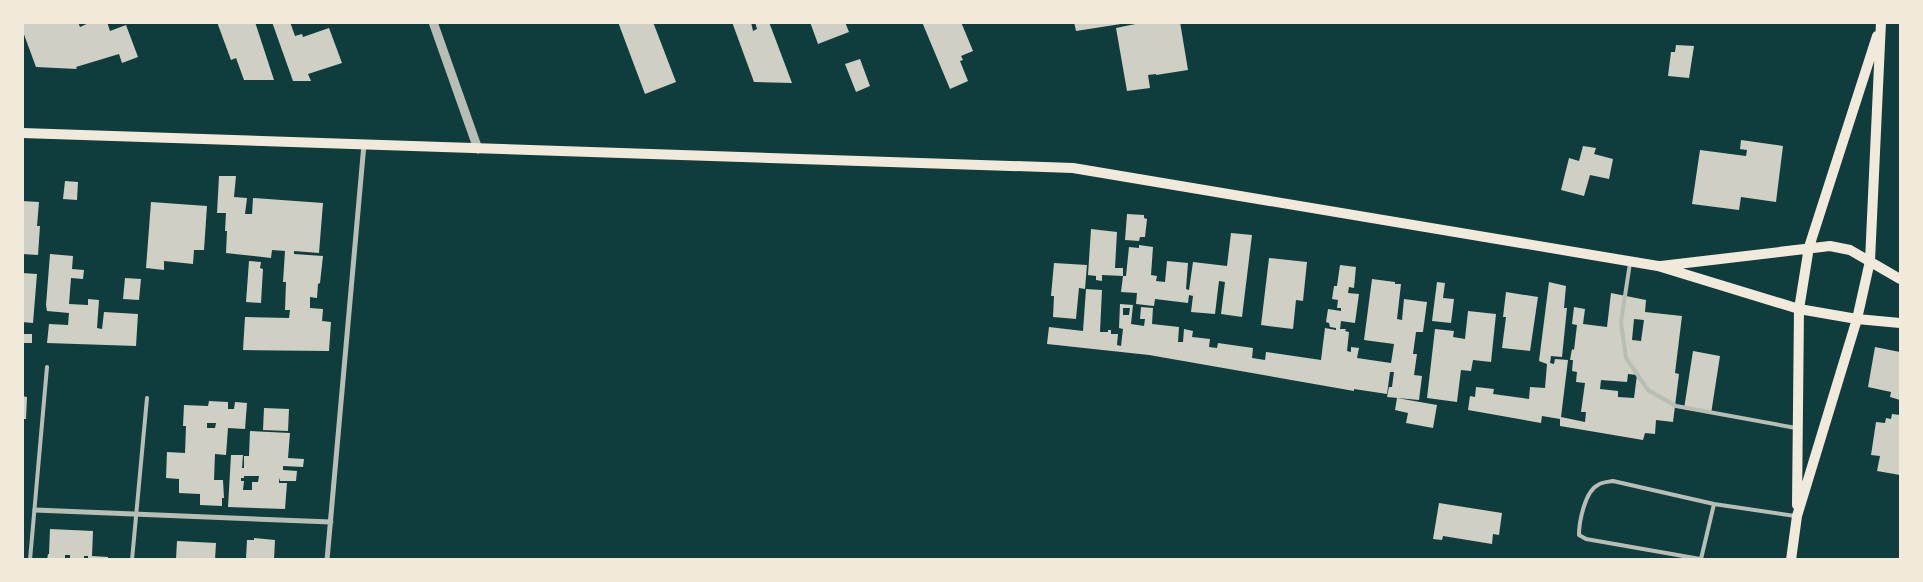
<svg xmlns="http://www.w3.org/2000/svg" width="1923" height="582" font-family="Karla,sans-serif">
<rect width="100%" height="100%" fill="#0f3d3e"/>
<path fill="#cfcfc3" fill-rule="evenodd" d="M27,22H78L80,27L91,22H107L110,31L126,25L138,57L122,63L119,54L76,67L77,69L36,67L22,29V24Z
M217,22H255L274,80H244L236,58L231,60Z
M272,22H290L295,36L302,34L303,37L329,28L342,63L308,74L311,81H293Z
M618,22H653L676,82L645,94Z
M732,22H751L753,31L757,29L755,22H769L792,83L754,82Z
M810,22H845L849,32L818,44Z
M922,22H961L973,51L961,56L963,60L960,61L968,81L950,89Z
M1074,22H1121V24L1076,31Z
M1145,22H1180L1188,70L1156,75V74L1148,75L1150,88L1127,91L1116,28Z
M1676,45L1694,46L1689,78L1668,76L1671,52H1675Z
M860,59L870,86L856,92L845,64Z
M1741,140L1783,146L1776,202L1741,197L1739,210L1692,204L1700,150L1746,156L1747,150L1740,149Z
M1583,146L1596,148L1594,154L1613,159L1609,179L1590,175L1584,196L1561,190L1569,158L1579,161Z
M219,176H236L234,197L247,198L245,214H252L253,198L323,203L319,253L294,251V254L323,256L320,283L318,284L317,298L310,297V308L323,309L322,321L331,322L329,351L243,350L245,317L289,318L290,310H285L286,282H283L285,251L272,250L271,258L226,253L227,231H225L226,213H217Z
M65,181L78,182L77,200L63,199Z
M22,201L39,202L37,226H40L38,255L22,254Z
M151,202L207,206L204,250H194L193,264L164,261V270L146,268Z
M1127,214L1144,215V218L1147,219L1145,237H1140L1139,241L1125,240Z
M1091,229L1117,232L1115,268H1123V276H1126L1129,247L1139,248V245L1153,247L1151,275L1157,276L1156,281L1165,282L1167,261L1188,263L1186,289L1189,290L1193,262L1227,266L1231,233L1252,235L1242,317L1221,314L1225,282L1219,281L1215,314L1191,312L1193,296L1189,295L1188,303L1155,299L1154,306L1136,304L1137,293L1121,292L1123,276L1102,275V281L1096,280V276L1088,275Z
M50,254L73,256L72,269L84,270L83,279L71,278L69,304L88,305V299L99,300L97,328L102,329L104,312L138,314L136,346L47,343L49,324L68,325L69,313L47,311L46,305Z
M1269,258L1307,262L1303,301L1296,300L1293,329L1261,325Z
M249,261L261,262L260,268L263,269L261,303L246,302Z
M1054,263L1087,265L1085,289L1079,288L1076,319L1053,317L1054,296H1051Z
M1340,265L1356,267L1354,288L1349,287L1348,293L1359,294L1355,323L1341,321L1340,329H1346L1345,331L1349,332L1347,351L1351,352V347L1359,348L1357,358L1391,363L1394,344L1364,340L1372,279L1395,282V284H1401L1397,319L1402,320L1404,299L1427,302L1423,332H1416L1413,354H1417L1414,375L1422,376L1419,400L1387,397L1389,387H1392L1394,372H1390L1387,394L1354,389V391L1149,355L1047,344L1049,327L1083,331L1086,289L1102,290L1100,332H1108V330H1111V334H1118L1117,345L1121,346L1123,329L1119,328L1120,304L1133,305L1131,324L1144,326L1145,319H1140L1141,307L1153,308L1152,324L1179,327L1178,342H1183L1184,329L1193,331L1192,337L1210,339L1209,347L1217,348L1218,343L1253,348L1252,358L1265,360L1266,352L1321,360L1325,328L1336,330V328L1330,327L1329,323L1326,322L1328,309L1341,311V308H1337L1338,300L1332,299L1334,286H1337ZM1123,308H1130L1129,315H1123Z
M22,273L37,274L33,323L22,322Z
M125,278L141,279L139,300L123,299Z
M1437,282L1445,283L1443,298L1454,299L1451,323L1432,321Z
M1549,282L1566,286L1564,308H1567L1562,357L1551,356L1550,363L1554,364L1555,359L1568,360L1561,417L1585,422L1586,412H1581L1585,383L1576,382L1577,372L1572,371L1573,360H1570L1572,349L1574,350L1577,325L1572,324L1574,307L1585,309L1583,324L1607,327L1611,293L1646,300L1645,312L1682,316L1675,373L1679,374L1673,422L1656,420L1655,434L1645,433L1643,440L1560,426V419L1542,416L1541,423L1468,410L1470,396L1475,397L1476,387L1494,389L1493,394L1529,399L1530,387L1545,388L1547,364L1539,361ZM1634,319L1644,320L1641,341L1632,340ZM1628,374L1637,375L1634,398L1618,397V391L1600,389L1601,380L1627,382Z
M1506,292L1538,297L1530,351L1502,348L1506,317H1503Z
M1468,311L1496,314L1491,362L1473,360L1471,371L1461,370L1457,402L1427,398L1435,329L1454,331L1453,337L1465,339Z
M22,334H32V343H22Z
M1875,347L1900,352V400L1890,397L1891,392L1868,387Z
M1693,351L1720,356L1711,414L1684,409Z
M22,396L27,397L26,419H22Z
M1397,398L1437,405L1433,428L1406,423L1408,413L1395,410Z
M209,401L228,402V409H234L235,402L247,403L245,429L228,428L226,455L215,454L214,480H223L224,498H222V506L200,505V494L179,493V479L166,478L167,452L185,453L186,426H183L184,405L208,406ZM207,423H216L215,428H207Z
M264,408L289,409L288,431L263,430Z
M1892,414L1900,415V475L1877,471L1880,456L1871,455L1876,422L1885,423L1886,418L1891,419Z
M250,431L290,433L288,458L304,459L303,467L283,466V470L297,471L296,481H280L279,478V483H287L285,509L228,507L231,455H243L242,468H244V456H249ZM244,476H259L258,482H252V490H243L244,481H241V478H244Z
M1439,503L1502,513L1499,535L1493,534L1492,544L1443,536L1442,540L1433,539Z
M50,529L93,531L92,556L108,557V560H88V556H84V560H70V555H65V560H47L48,554H49Z
M254,538L275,540L274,560L246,558L247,540H254Z
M177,541L216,543L215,560L176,559Z"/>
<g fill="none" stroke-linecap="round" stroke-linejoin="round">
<path stroke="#b8beb3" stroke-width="4" d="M1630,263L1621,322L1626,358L1648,390L1676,406L1796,428
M1701,559L1714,504
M30,560L47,367
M132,560L147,398
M1706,560L1586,539L1579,535C1579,522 1585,491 1598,485C1602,482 1608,482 1613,481L1714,504L1795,516"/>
<path stroke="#b8beb3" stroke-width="5" d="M35,510L331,522
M327,560L364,144"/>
<path stroke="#b8beb3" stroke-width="9" d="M433,22L478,149"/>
<path stroke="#f1e9da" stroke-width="10" d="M22,133L1073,168L1658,266L1799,309L1857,319L1900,323
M1661,266L1830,246L1850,250L1900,279
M1797,505L1799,309L1809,247L1877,36
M1791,560L1797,516L1857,319L1870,261L1881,22"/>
</g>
<rect width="1923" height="582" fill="none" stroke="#f1e9da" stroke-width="48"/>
</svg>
